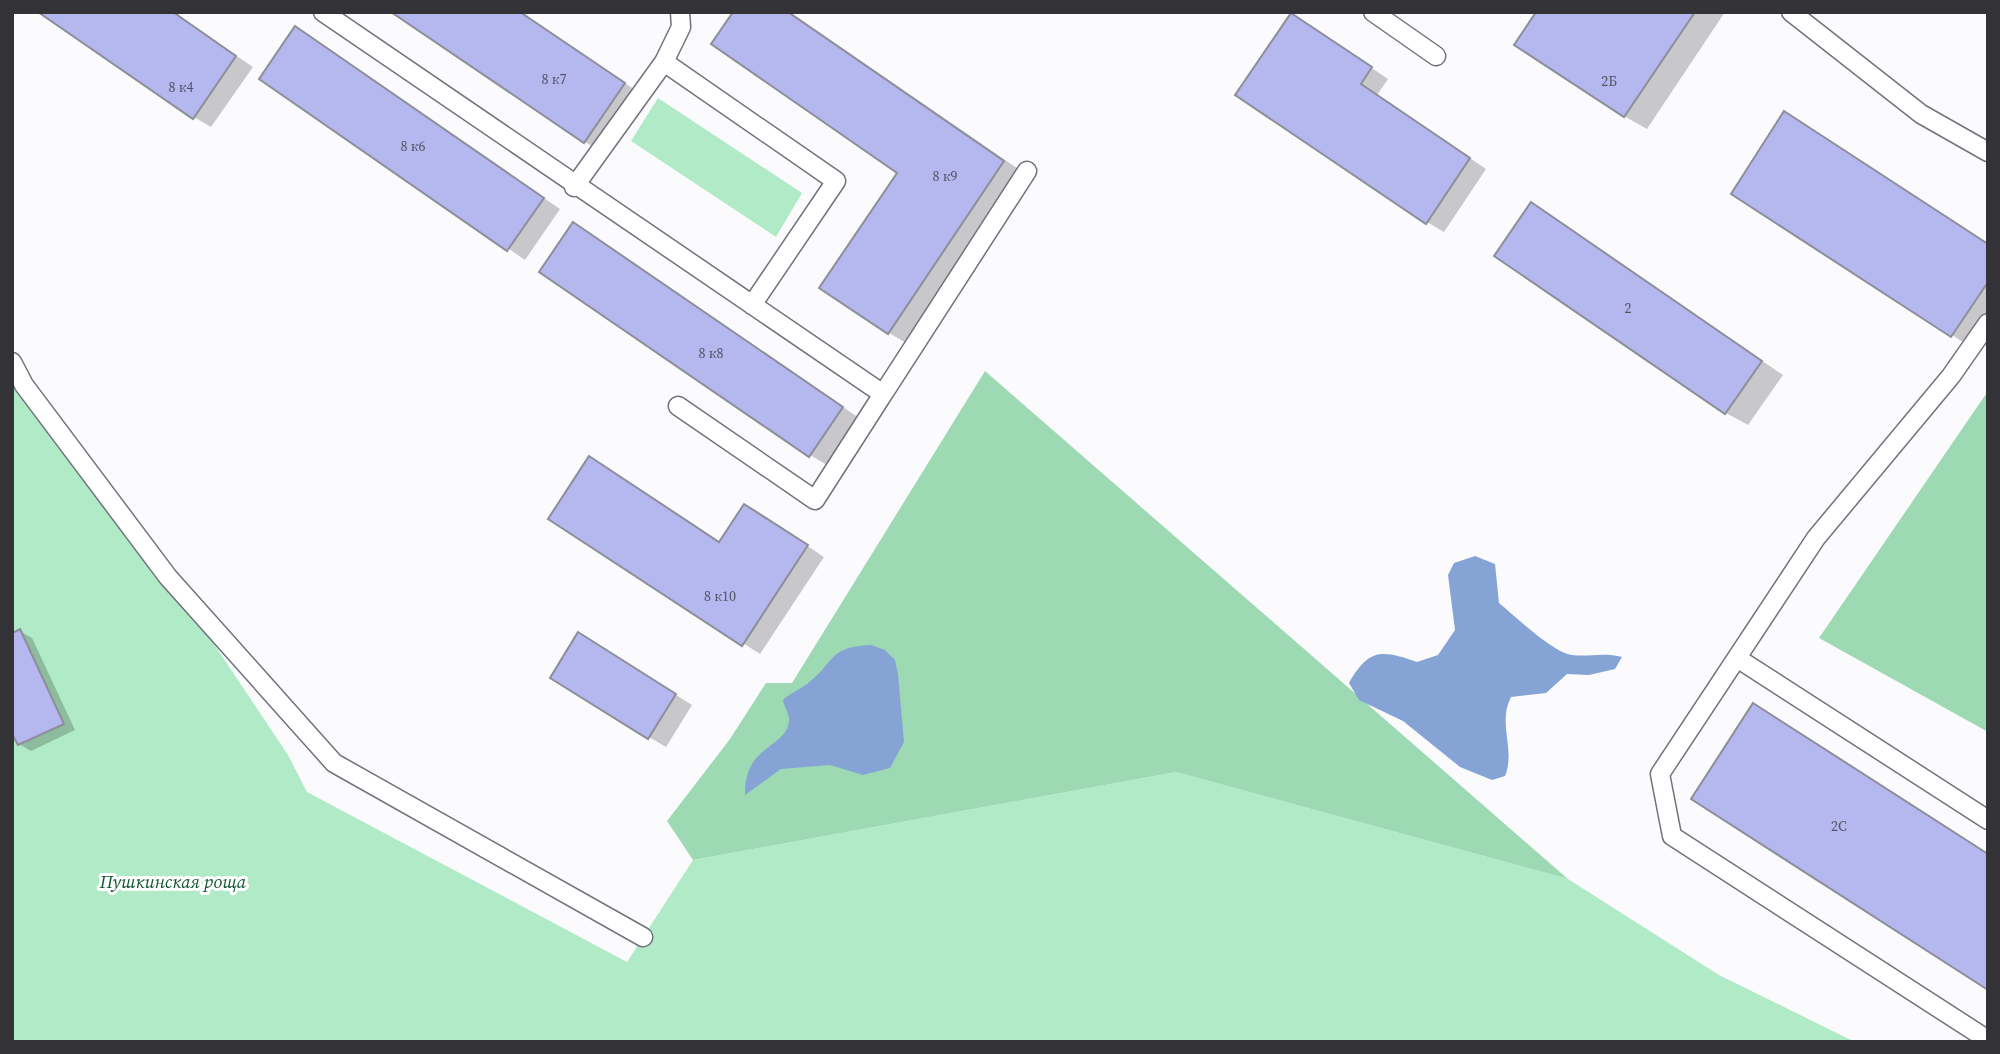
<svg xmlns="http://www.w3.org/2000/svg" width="2000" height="1054" font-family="'Source Serif 4',serif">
<rect width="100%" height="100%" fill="#fbfbfe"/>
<path fill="#b1eac6" d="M658,98L802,193L776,237L631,141Z
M12,362L184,599L288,755L307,792L627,962L693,860L1176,772L1568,879L1719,975L1855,1042H12Z"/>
<path fill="#9dd9b3" d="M985,371L1568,879L1176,772L693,860L667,821L730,739L766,683H792Z
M1988,391V732L1819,638Z"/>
<path fill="#85a3d4" d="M1475,556L1495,564L1499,603C1515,616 1552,652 1572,655C1589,657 1604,652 1622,657L1615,669L1589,675L1567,674L1546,693L1511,697C1497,724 1516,749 1505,776L1492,780L1460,767L1403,721L1359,700L1349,683C1369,648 1382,650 1417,662L1438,655L1455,630L1448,575L1454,563Z
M871,645L885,650L895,660L898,674L904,742L890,768L863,775L830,765L781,769L745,795C744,744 786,749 789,721C790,715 784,707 783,700C790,693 799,690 807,684C836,662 827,647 871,645Z"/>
<path fill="#0003" d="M172,12L253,67L211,127L194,117Z
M520,12L641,94L602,152L585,142Z
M736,12H790L1033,179L918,350L889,333L900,172Z
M1538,12H1725L1647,129L1624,116Z
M1308,25L1388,79L1377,95L1486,169L1444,232L1427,222Z
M296,28L560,209L525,260L261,78Z
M1733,193L1988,245V318L1969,346Z
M1532,205L1783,375L1748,425L1726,413Z
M591,235L859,418L827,465L810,455Z
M762,516L824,557L760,654L551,519L720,543Z
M20,631L32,638L75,730L31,751L19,744Z
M596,645L692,705L666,747L649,737Z"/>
<path fill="#b5b7ef" stroke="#8d8e99" stroke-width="2" d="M38,12H173L236,56L193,119Z
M391,12H520L625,83L584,143Z
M733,12H788L1004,161L888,334L819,288L897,173L711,44Z
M1536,12H1695L1624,117L1514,45Z
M1291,13L1372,67L1361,84L1470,158L1426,224L1235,95Z
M295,26L544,198L507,251L259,79Z
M1784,111L1988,244V282L1951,337L1731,194Z
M1531,202L1762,361L1725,414L1494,256Z
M573,222L843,407L809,457L539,272Z
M589,456L719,542L744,504L808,545L742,646L548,519Z
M20,629L64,724L18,745L12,734V633Z
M578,632L676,694L648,739L550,678Z
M1753,703L1988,854V990L1691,799Z"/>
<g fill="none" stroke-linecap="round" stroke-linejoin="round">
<defs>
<path id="lane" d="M323,12L883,394L815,500L678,406
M1373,12L1436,56
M1791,12L1921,114L1988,152
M664,62L836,181L752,305
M574,187L664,62L681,27L680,12
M1988,323L1951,376L1816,538L1660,774L1672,836L1988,1040
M12,362L24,385L168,577L334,763L643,937
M883,394L1027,171
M1737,658L1988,820"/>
</defs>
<use href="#lane" stroke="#71727c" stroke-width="21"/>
<use href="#lane" stroke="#fff" stroke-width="18"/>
</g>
<g text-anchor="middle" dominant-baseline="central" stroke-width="6" stroke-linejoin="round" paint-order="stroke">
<g font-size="14" fill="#545465">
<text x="554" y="79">8 к7</text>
<text x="1609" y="81">2Б</text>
<text x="181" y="87">8 к4</text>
<text x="413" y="146">8 к6</text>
<text x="945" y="176">8 к9</text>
<text x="1628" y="308">2</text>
<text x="711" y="353">8 к8</text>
<text x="720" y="596">8 к10</text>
<text x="1839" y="826">2С</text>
</g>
<g font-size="18" font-style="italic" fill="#125735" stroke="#fff">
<text x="173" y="881">Пушкинская роща</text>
</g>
</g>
<rect width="2000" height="1054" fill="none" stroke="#333337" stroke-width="28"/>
</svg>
